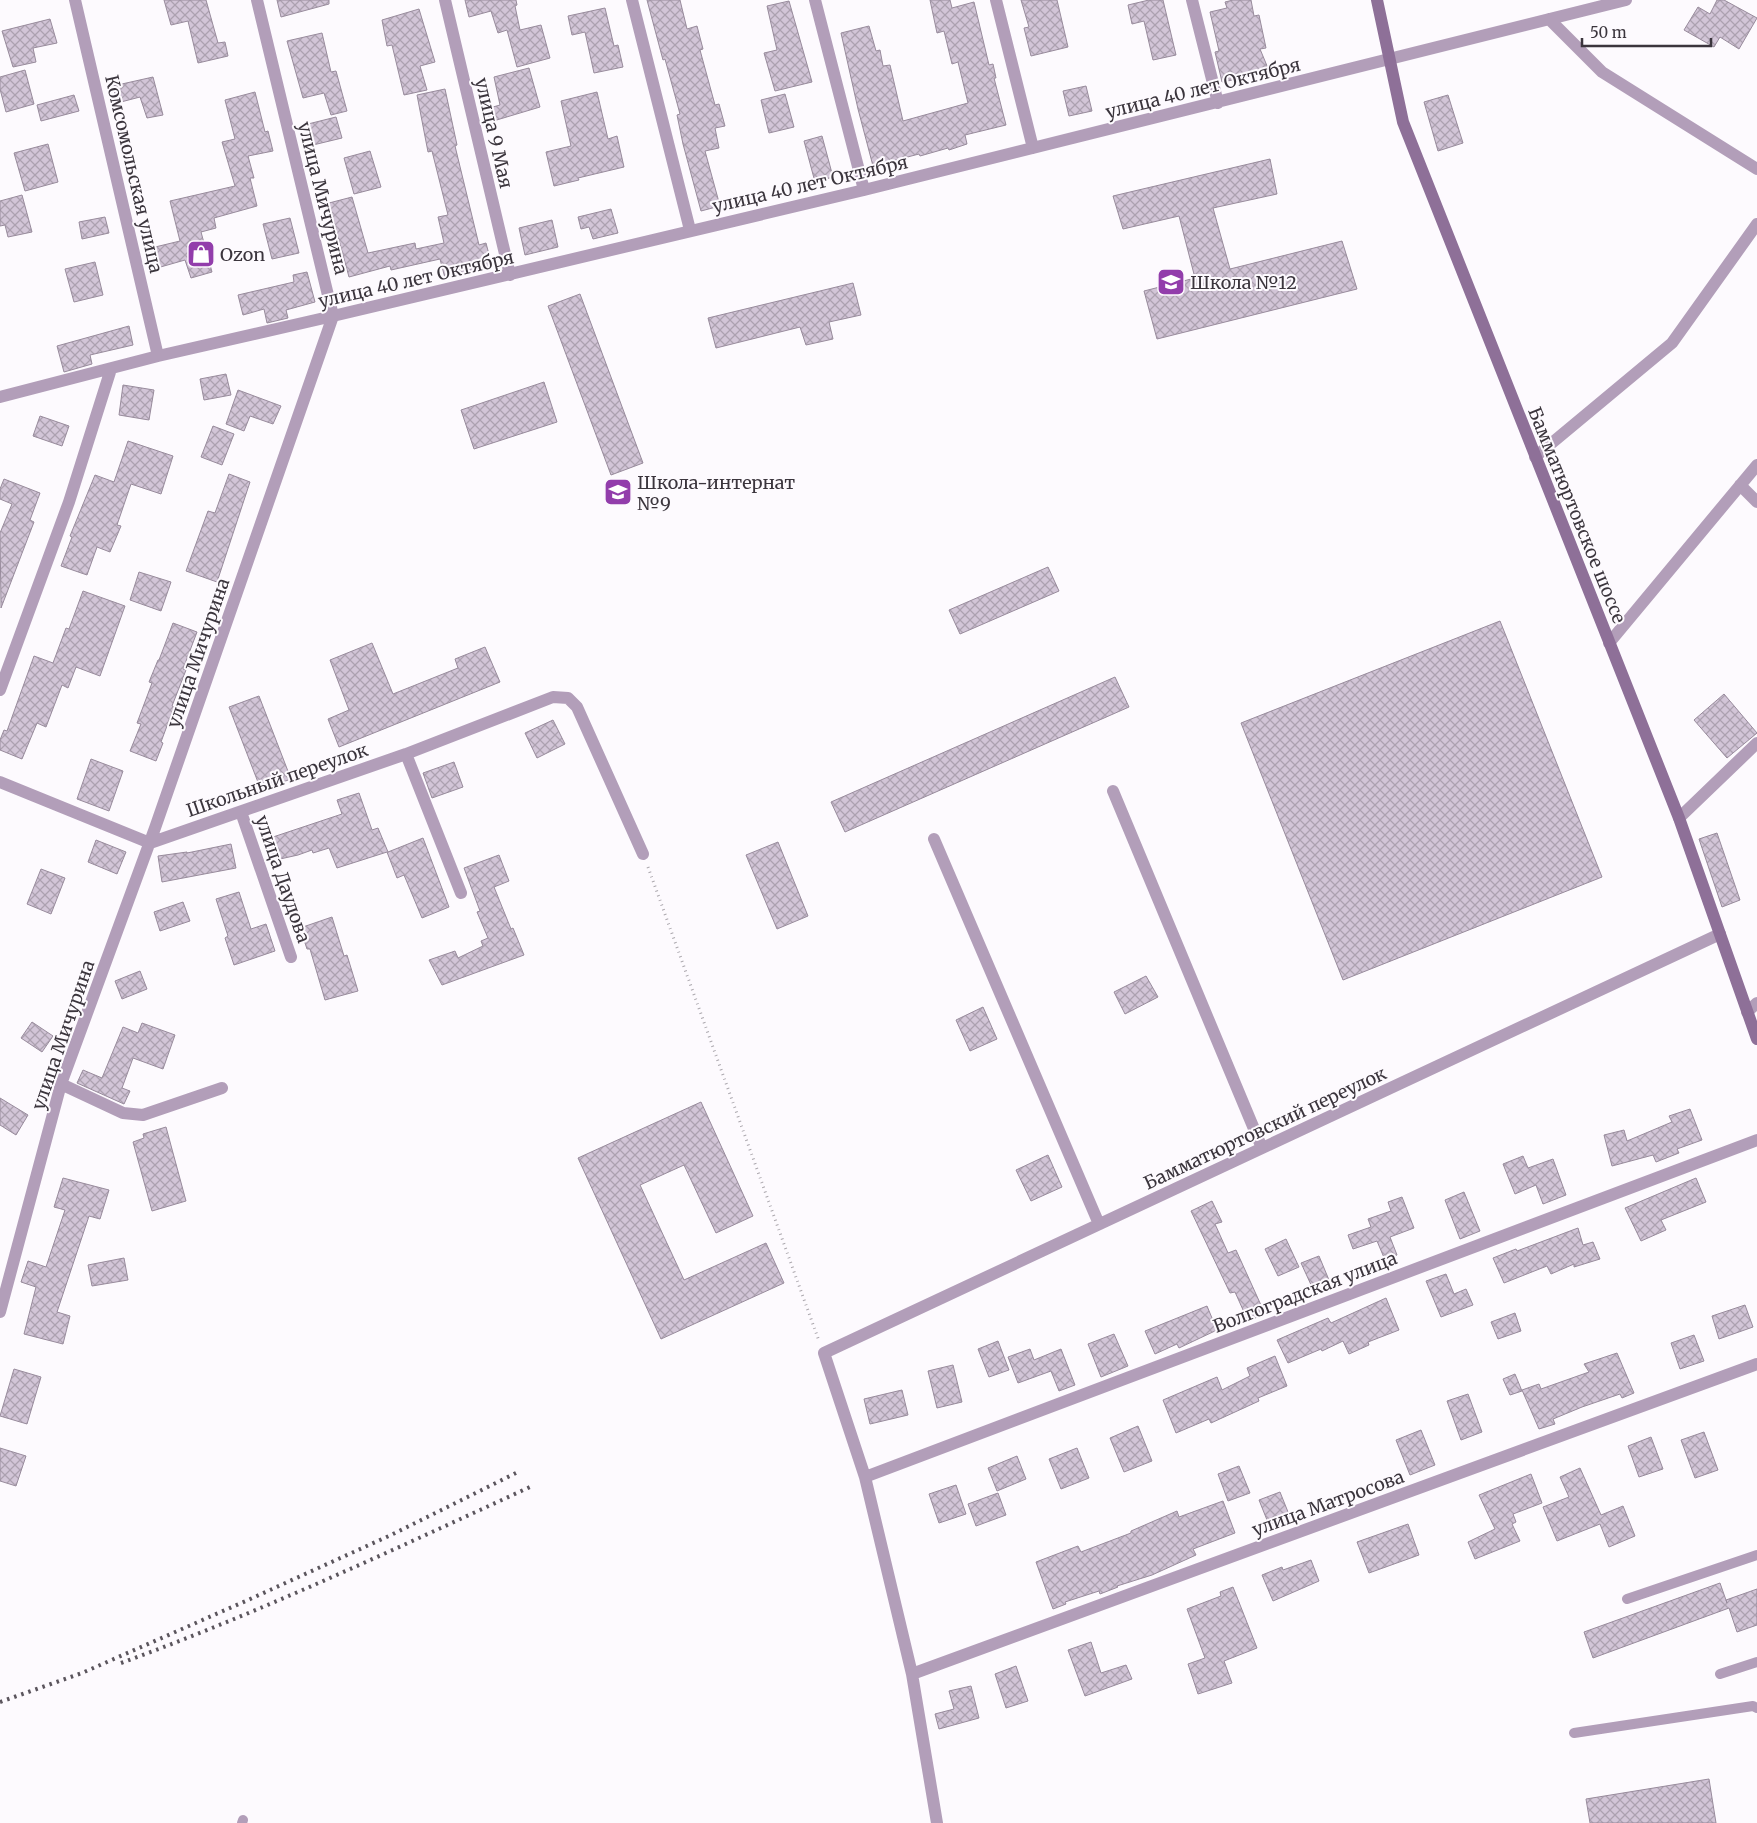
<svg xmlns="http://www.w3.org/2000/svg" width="1757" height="1823" font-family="Merriweather,serif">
<defs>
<pattern id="building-cross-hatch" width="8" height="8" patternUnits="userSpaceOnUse" patternTransform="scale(1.25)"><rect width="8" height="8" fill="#d2c5d7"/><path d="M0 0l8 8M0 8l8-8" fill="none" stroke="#aca1b0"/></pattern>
</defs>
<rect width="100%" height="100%" fill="#fdfafe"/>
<path fill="url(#building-cross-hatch)" stroke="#988b9c" d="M164,0H206L218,43L225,42L228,56L198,63L188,21L171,25Z
M277,0H329V4L281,17Z
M465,0H516L517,5L515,6L520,30L541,25L550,58L517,67L507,30L498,33L491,11L469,17Z
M647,0H680L687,29L697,26L703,49L700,50L715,105L719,104L725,126L715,128L719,148L705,151L720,206L701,211L683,144L677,115L680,114L665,59L663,60Z
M930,0H950L952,8L974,2L989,65L993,64L996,78H994L1006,125L965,135L967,144L949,150L948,148L920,156L919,154L873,166L858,109L841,33L869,26L876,51L880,50L883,66L890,65L903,121L968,103L958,62L952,64L944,31L937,33Z
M1021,0H1057L1068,47L1031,56L1024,28L1029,27Z
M1149,0H1163L1176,55L1153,60L1144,21L1132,24L1128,5Z
M1233,0H1251L1254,16L1259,15L1266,48L1260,49L1270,73L1222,82L1215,52L1219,51L1210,12L1227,8L1225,2Z
M1717,0H1724L1757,18L1739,49L1720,37L1714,47L1684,30L1698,7L1710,14Z
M789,1L812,82L775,91L764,53L777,50L767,6Z
M605,8L614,46L618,45L623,67L594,73L585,32L572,35L568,16Z
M419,9L435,62L420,66L427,90L404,95L392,45L387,46L382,20Z
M50,19L57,43L33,48L36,62L13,67L2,31Z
M322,33L331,72L336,71L347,111L331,115L324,93L303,98L287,41Z
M529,68L540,107L490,122L486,109L500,105L494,77Z
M25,70L34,104L6,112L0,89V77Z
M153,77L163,115L147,118L140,97L117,103L113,86Z
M1086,86L1092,111L1069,116L1063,91Z
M445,89L457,145L455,146L479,245L486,243L492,266L445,278L440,259L391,270L390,266L349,277L329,203L352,197L368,253L415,243L416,249L444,243L438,217L448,215L432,151L428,152L417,95Z
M255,92L265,132L268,131L273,151L248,156L254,178H250L257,206L214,218L216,228L201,232L212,272L191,278L185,260L157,268L151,248L180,241L170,201L235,186L222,142L235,139L225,100Z
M597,92L608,139L617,136L624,167L578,178L579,180L554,186L546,152L571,146L561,101Z
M785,94L794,127L769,133L761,100Z
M74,95L79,111L41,121L37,105Z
M1448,95L1463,143L1438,151L1424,102Z
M336,117L342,138L313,145L308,124Z
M822,136L833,177L815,182L804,141Z
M48,144L58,182L25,191L14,153Z
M370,151L381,187L354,194L344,158Z
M1270,159L1277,194L1213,208L1230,269L1342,241L1357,289L1157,339L1144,291L1195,278L1179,216L1123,229L1113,196Z
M22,195L32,232L8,237L5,225L0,226V201Z
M611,209L618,233L593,239L589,227L581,229L578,217Z
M105,217L109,233L82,239L79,222Z
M290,218L299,253L272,259L263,224Z
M552,220L558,247L525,255L519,228Z
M95,262L103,295L74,302L65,269Z
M307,272L315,302L286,310L288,318L267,323L264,309L243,315L238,295L294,282L293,275Z
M853,283L861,315L829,322L833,339L806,345L800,327L716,348L708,318Z
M580,294L643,463L611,475L548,306Z
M129,326L133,345L90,355L92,364L64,372L57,346Z
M226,374L231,395L204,400L200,379Z
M544,382L557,422L474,449L461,410Z
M123,385L154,390L149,420L119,415Z
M238,390L281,406L273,424L250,416L244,431L226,424Z
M40,416L69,426L62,446L33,436Z
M213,426L234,434L222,465L201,457Z
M128,441L173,456L161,494L131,484L117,525L121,526L110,552L97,547L87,575L61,566L72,537L70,536L95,475L114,482Z
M229,474L250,482L217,582L186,571L208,511L215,513Z
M4,479L40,493L30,520L34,522L1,608L0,533L12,504L0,499V489Z
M1048,567L1059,591L960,634L949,610Z
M139,572L171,582L161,611L130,600Z
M83,591L125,606L100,676L76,667L68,688L62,685L46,727L37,723L22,759L0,750V740L4,730L7,731L34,656L53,663L66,628L69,629Z
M1500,621L1602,877L1343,980L1241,723Z
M173,623L197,632L183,669L186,670L172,706L174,707L161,742L163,743L156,761L130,751L141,724L137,723L152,683L149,682L158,660H159Z
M372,643L393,694L458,668L455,659L485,647L500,682L339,747L328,719L349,710L330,660Z
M1115,677L1129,707L845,832L831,802Z
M1724,694L1757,733L1727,758L1694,720Z
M259,696L291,779L261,790L229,707Z
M553,720L565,744L537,758L525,733Z
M91,759L123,771L109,811L77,799Z
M454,762L463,787L432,798L423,773Z
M359,793L372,830L378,828L388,852L423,838L449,907L422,918L404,875L397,878L387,852L337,868L329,848L313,853L312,850L298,855L271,861L264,840L342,814L337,800Z
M1717,833L1740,900L1722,907L1699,839Z
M96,840L126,852L117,874L88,862Z
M778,842L808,916L777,929L746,855Z
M231,844L236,868L162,882L158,856L187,852V853Z
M499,855L509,881L494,887L511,929L513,928L524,955L442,985L429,960L455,951L458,958L483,946L481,941L488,938L477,912L480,911L464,868Z
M41,869L65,878L51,914L27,904Z
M239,892L251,929L266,924L275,951L234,965L225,938L228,936L216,899Z
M183,902L190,921L160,931L154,912Z
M332,917L344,956L347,955L358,991L325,1000L310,949H307L300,928Z
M140,971L147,989L122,999L115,981Z
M1146,976L1158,997L1125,1014L1114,992Z
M983,1007L997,1039L970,1051L956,1020Z
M32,1022L53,1036L42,1052L21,1038Z
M142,1023L175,1035L163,1069L133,1058L122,1088L130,1091L124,1104L77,1083L83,1070L102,1078L123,1027L138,1033Z
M0,1098L28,1115L16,1135L0,1125Z
M701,1102L753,1216L716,1233L684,1165L640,1185L684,1280L766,1243L784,1283L661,1339L578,1158Z
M1690,1109L1702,1140L1677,1149L1679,1153L1656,1162L1653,1155L1612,1166L1604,1135L1624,1130L1627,1141L1672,1122L1669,1116Z
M166,1127L186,1201L152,1211L133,1142L144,1138L143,1134Z
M1048,1155L1062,1187L1031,1201L1016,1170Z
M1523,1156L1528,1168L1553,1159L1566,1195L1543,1204L1536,1185L1515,1194L1503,1164Z
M63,1178L109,1190L100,1219L89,1216L57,1312L70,1316L63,1344L24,1334L36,1287L21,1282L28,1261L46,1267L65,1210L54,1207Z
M1696,1178L1706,1202L1661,1220L1666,1230L1641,1241L1625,1208Z
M1464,1192L1480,1231L1460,1239L1445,1200Z
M1402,1197L1414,1228L1390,1237L1397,1255L1385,1260L1377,1241L1353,1249L1348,1235L1371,1227L1368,1219L1391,1211L1388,1202Z
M1212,1201L1222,1222L1215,1224L1228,1253L1236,1250L1265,1314L1248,1321L1235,1292L1230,1293L1191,1211Z
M1578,1228L1583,1245L1593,1242L1600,1259L1574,1267V1264L1551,1274L1547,1266L1504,1283L1493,1258L1516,1249L1517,1251Z
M1286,1239L1299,1267L1278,1276L1265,1249Z
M1319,1256L1329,1280L1312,1287L1301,1263Z
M124,1258L128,1280L92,1286L88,1265Z
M1446,1274L1454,1294L1466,1289L1473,1305L1441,1317L1426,1281Z
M1386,1298L1399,1330L1368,1342L1369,1345L1349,1354L1343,1341L1322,1351L1321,1349L1288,1363L1277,1340L1328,1318L1331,1323Z
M1745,1305L1753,1327L1719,1339L1712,1316Z
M1207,1306L1217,1330L1179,1348L1177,1344L1155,1354L1145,1331Z
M1515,1313L1521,1331L1498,1339L1491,1322Z
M1114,1334L1128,1366L1101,1377L1088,1344Z
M1694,1335L1704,1361L1680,1369L1671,1343Z
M998,1341L1009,1370L989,1377L978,1349Z
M1030,1349L1034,1360L1061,1349L1075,1385L1059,1391L1051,1371L1018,1383L1008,1357Z
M1617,1353L1634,1393L1622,1398L1620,1394L1582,1407L1553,1419L1555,1424L1539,1429L1522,1390L1539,1384L1541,1389L1589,1372L1584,1364Z
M1275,1356L1287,1386L1258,1398L1259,1401L1211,1423L1209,1419L1176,1433L1163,1400L1217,1377L1222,1390L1250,1376L1247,1368Z
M953,1365L962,1402L937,1408L928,1371Z
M14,1369L41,1377L27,1424L0,1416Z
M1515,1374L1522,1391L1510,1395L1503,1379Z
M902,1390L908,1415L870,1424L864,1399Z
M1468,1394L1482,1432L1461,1440L1447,1401Z
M1138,1426L1152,1461L1124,1472L1110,1438Z
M1421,1430L1435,1465L1410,1475L1396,1440Z
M1704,1432L1718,1470L1695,1478L1681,1440Z
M1651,1437L1663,1469L1639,1477L1628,1446Z
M0,1448L26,1456L16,1486L0,1481Z
M1077,1448L1089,1478L1061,1489L1049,1459Z
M1017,1456L1026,1479L997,1491L988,1468Z
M1239,1466L1250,1493L1228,1501L1218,1474Z
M1580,1468L1601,1515L1623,1506L1635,1536L1609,1547L1600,1524L1557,1541L1543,1507L1569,1497L1560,1477Z
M1531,1474L1542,1503L1513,1514L1516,1522L1512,1524L1520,1541L1475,1559L1468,1542L1495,1529L1479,1495Z
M956,1485L966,1514L939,1523L929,1494Z
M1280,1492L1290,1517L1269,1525L1259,1500Z
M998,1493L1006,1515L976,1526L968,1504Z
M1223,1501L1235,1533L1193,1549L1196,1555L1152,1575L1117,1586L1118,1587L1100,1594L1099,1591L1065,1602L1066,1604L1053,1609L1036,1562L1078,1546L1081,1552L1131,1533V1531L1177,1511L1179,1517Z
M1408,1524L1419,1555L1369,1573L1357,1542Z
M1311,1560L1319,1581L1273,1601L1262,1575L1282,1567L1283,1570Z
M1720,1583L1727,1603L1726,1600L1757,1589V1625L1737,1632L1729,1608L1593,1658L1584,1632Z
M1233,1587L1257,1648L1224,1661L1232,1683L1198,1694L1188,1664L1205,1658L1187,1609L1221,1596L1220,1592Z
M1091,1642L1101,1673L1126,1665L1132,1679L1085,1696L1068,1650Z
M1016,1666L1028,1701L1006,1708L995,1674Z
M971,1686L979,1718L939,1729L935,1714L954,1709L949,1691Z
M1709,1779L1716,1823H1590L1586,1799Z"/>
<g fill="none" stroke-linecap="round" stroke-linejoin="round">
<path stroke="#aca8ae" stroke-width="3" stroke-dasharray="1 4" stroke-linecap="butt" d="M648,867L819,1341"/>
<path stroke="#b29eb9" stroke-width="10" d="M1627,1599L1757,1555
M1720,1674L1757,1662
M1574,1733L1753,1706L1757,1708
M242,1823L243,1820"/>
<path stroke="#b29eb9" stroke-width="12" d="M75,0L158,356
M445,0L510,275
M632,0L690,230
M815,0L864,190
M996,0L1033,148
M1192,0L1218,103
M1549,19L1602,72L1757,169
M0,397L158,356L333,316L864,190L1626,0
M1535,457L1672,343L1757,224
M1740,485L1757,502
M1609,643L1757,465
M0,690L69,502L111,369
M406,754L461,893
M0,782L150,843L406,754L553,697L568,698L577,707L643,854
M1113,791L1262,1148
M241,812L291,957
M1679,818L1757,743
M934,839L1099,1224
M1747,1012L1757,1003
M61,1084L123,1113L143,1115L222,1088
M0,1312L61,1084L155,828L333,316L257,0
M865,1477L1757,1140
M912,1674L1757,1364
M937,1823L912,1674L865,1477L824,1353L1720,934"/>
<path stroke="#8e7098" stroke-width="12" d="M1377,0L1403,122L1679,818L1757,1039"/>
<path stroke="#5b555d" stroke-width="4" stroke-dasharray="2.5 5" stroke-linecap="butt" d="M121,1663C261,1612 395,1549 530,1487
M0,1702L82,1673L248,1600L391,1535L516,1473"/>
</g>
<defs>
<symbol id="shop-square" viewBox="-11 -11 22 22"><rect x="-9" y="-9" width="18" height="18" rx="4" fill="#923dab" stroke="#fdfafe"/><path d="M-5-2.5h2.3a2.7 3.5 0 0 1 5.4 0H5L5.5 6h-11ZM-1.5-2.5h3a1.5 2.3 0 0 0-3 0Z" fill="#fff"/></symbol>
<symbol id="school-square" viewBox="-11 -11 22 22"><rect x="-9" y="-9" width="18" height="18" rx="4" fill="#923dab" stroke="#fdfafe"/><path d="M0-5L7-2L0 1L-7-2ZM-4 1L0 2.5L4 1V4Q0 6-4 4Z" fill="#fff"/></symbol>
</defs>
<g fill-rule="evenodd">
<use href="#shop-square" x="185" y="238" width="32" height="32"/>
<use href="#school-square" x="1155" y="266" width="32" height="32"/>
<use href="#school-square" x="602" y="476" width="32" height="32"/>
</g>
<g text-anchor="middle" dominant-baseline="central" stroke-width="4" stroke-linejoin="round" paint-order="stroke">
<g font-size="18" fill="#3b353d" stroke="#fdfafe">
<text transform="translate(1203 88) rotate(-14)">улица 40 лет Октября</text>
<text transform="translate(494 133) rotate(77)">улица 9 Мая</text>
<text transform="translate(134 174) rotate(77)">Комсомольская улица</text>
<text transform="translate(810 184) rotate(-13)">улица 40 лет Октября</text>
<text transform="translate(323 198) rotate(76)">улица Мичурина</text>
<text transform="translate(416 279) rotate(-13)">улица 40 лет Октября</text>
<text transform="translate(1577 515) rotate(68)">Бамматюртовское шоссе</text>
<text transform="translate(198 653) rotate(-71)">улица Мичурина</text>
<text transform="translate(277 780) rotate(-19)">Школьный переулок</text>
<text transform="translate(283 879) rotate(71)">улица Даудова</text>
<text transform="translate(63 1035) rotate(-71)">улица Мичурина</text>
<text transform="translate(1265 1128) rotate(-25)">Бамматюртовский переулок</text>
<text transform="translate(1305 1292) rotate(-21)">Волгоградская улица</text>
<text transform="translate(1328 1503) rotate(-20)">улица Матросова</text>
</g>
<g font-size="18" fill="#3b353d" stroke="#fdfafe" text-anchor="start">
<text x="220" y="254">Ozon</text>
<text x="1190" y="282">Школа №12</text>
<text x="637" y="482">Школа-интернат<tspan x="637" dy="21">№9</tspan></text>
</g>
</g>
<path d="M1582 38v8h129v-8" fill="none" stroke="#3b353d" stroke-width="2.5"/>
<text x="1590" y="38" font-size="15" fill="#3b353d" stroke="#fdfafe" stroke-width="4" paint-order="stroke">50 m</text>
</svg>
